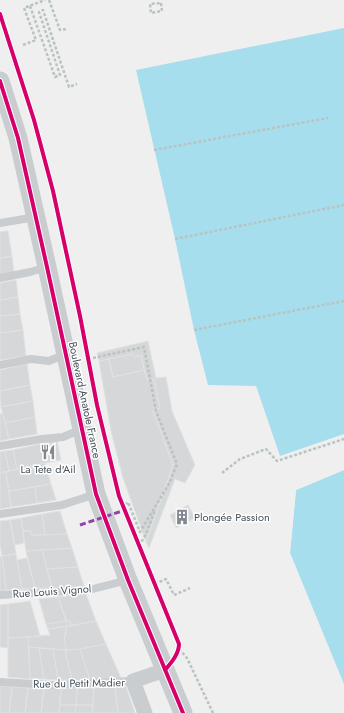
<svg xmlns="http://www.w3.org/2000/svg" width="344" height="713" font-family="Jost,sans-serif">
<rect width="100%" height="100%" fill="#efefef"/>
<path fill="#a7deed" d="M344,28V434L280,456L256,386L208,385L194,330L175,239L136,70Z
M344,470V684L290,553L296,490Z"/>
<path fill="#efefef" d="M344,468V470L296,490L290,553L344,686L342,685L288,553L294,489Z"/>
<path fill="#d6d7d9" stroke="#e0e1e2" d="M8,231L12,256L0,258V232Z
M12,256L14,272L0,275V258Z
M16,280L18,297L0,300V283Z
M18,297L20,314L0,316V300Z
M20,314L23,330L0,333V316Z
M23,330L26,356L0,360V333Z
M148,341L156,378L166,377L172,411L195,465L185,483L175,479L149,548L146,542L173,465L153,411L160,408L154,379L147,380L141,355L134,357L133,354L99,361L97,353Z
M133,354L134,357L141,355L144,370L113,377L109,359Z
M109,359L113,377L144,370L147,380L154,379L160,408L153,411L173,465L146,542L123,478L111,431L99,361Z
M27,364L30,385L0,391V370Z
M30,385L33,401L1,407L0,391Z
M33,401L35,417L5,423L1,407Z
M3,413L9,439L0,441V414Z
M35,417L37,434L9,439L5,423Z
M57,440L61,460L45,463L40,444Z
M40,444L45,463L17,469L13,450Z
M13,450L17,469L9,471L5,451Z
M5,451L9,471L0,473V452Z
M45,463L51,484L9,491L6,472Z
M6,472L11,507L0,509V473Z
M51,484L56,500L37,503L35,487Z
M35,487L37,503L11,507L9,491Z
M188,505L195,518L176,528L170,515Z
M60,511L67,534L45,535L42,514Z
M42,514L45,535H32L31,531H23L21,518Z
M21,518L24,543L15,545L10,520Z
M10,520L16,554L2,556L0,545V521Z
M23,531H31L32,535L67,534L72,548L26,551Z
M72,548L78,567L47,569L42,550Z
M42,550L52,588H35L26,551Z
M16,554L22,589L6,590L2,556Z
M0,556H2L6,590L0,591Z
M27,558L35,588L22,589L17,560Z
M78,567L84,586L52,588L47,569Z
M86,594L96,621L71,626L70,621L67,622L58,597Z
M58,597L66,621L46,624L39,599Z
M30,601L40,636L8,638V604Z
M8,604V648L0,647V605Z
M66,621H70L71,626L48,629L46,624Z
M96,621L106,644L80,649L66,650L64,634H66V626Z
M66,626V634H64L66,650L29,647L28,637L50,635L48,629Z
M28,637L30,679L8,677V638Z
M106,644L121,678L90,680L80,649Z
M29,647L39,648L44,679H30Z
M39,648L53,649L58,680L44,679Z
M53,649L65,650L72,680H58Z
M80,649L90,680H72L65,650Z
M0,686L12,687L9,713H0Z
M126,686L135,713H118L115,687Z
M12,687L28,688L25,713H9Z
M115,687L118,713H92L94,688Z
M28,688H44L41,713H25Z
M44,688H61L59,713H41Z
M61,688H77L76,705H60Z
M77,688H94L93,705H76Z
M60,705H76L75,713H59Z
M76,705H93L92,713H75Z"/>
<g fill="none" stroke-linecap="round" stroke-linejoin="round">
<path stroke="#b8c4c0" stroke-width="2.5" stroke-dasharray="3 2" stroke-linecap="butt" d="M49,0L60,30L67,29
M161,3L162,11L151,13L150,4Z
M30,6L55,77L60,75L39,12L43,10L69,87L77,84
M23,45L36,40L24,8L45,0
M154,150L328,118
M175,239L344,205
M194,330L344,301
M93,358L144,347L156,411L177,464L170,482L140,532L128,502L126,504
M222,473L240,459L266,449L277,461L344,439
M139,546L146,534L155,510
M155,584L166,579L174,595L190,588
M179,649L187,658L213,713"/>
<path stroke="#cacdd0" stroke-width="8" d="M0,223L36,217
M0,278L30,272L47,267
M0,365L31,359L49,361L66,354
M0,446L42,439L63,437L82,429
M0,514L62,505L96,494
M0,595L89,590L128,580
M0,682L52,685L133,681"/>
<path stroke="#cacdd0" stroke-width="15" d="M145,713L133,681L165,670"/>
<path stroke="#cacdd0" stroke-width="19" d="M0,81L18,138L47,267L96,494L128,580L183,713"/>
<path stroke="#8e44ad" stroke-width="3" stroke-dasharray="6 3" stroke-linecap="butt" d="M80,525L125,510"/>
<defs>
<path id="cycleway" d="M0,14L34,120L53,191L80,316L97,405L119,496L179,644C179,654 171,663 165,670
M0,81L18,138L47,267L96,494L128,580L183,713"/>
</defs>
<use href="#cycleway" stroke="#fff" stroke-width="6"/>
<use href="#cycleway" stroke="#d6006c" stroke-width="4"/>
</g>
<defs>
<symbol id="restaurant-bare" viewBox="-9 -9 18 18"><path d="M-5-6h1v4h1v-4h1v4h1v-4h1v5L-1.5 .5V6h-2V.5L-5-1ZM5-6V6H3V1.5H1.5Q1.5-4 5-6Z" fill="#81888f" stroke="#fff" stroke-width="2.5" paint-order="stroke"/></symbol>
<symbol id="building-bare" viewBox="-9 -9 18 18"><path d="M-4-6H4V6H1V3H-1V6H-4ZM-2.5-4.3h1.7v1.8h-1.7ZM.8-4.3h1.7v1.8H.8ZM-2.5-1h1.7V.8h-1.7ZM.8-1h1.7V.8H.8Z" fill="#81888f" stroke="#fff" stroke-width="2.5" paint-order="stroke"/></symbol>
</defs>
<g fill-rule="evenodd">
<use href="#restaurant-bare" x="37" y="441" width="22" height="22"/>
<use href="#building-bare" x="171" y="506" width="22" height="22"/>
</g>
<g text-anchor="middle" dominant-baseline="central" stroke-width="3" stroke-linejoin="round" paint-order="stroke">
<g font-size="11" fill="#46515b" stroke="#fff">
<text transform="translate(85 400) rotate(78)">Boulevard Anatole France</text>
<text transform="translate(52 591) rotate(-4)">Rue Louis Vignol</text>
<text transform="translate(79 683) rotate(-1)">Rue du Petit Madier</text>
</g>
<g font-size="11" fill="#46515b" stroke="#fff">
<text x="48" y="469">La Tete d'Ail</text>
<text x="194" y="517" text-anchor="start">Plongée Passion</text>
</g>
</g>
</svg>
